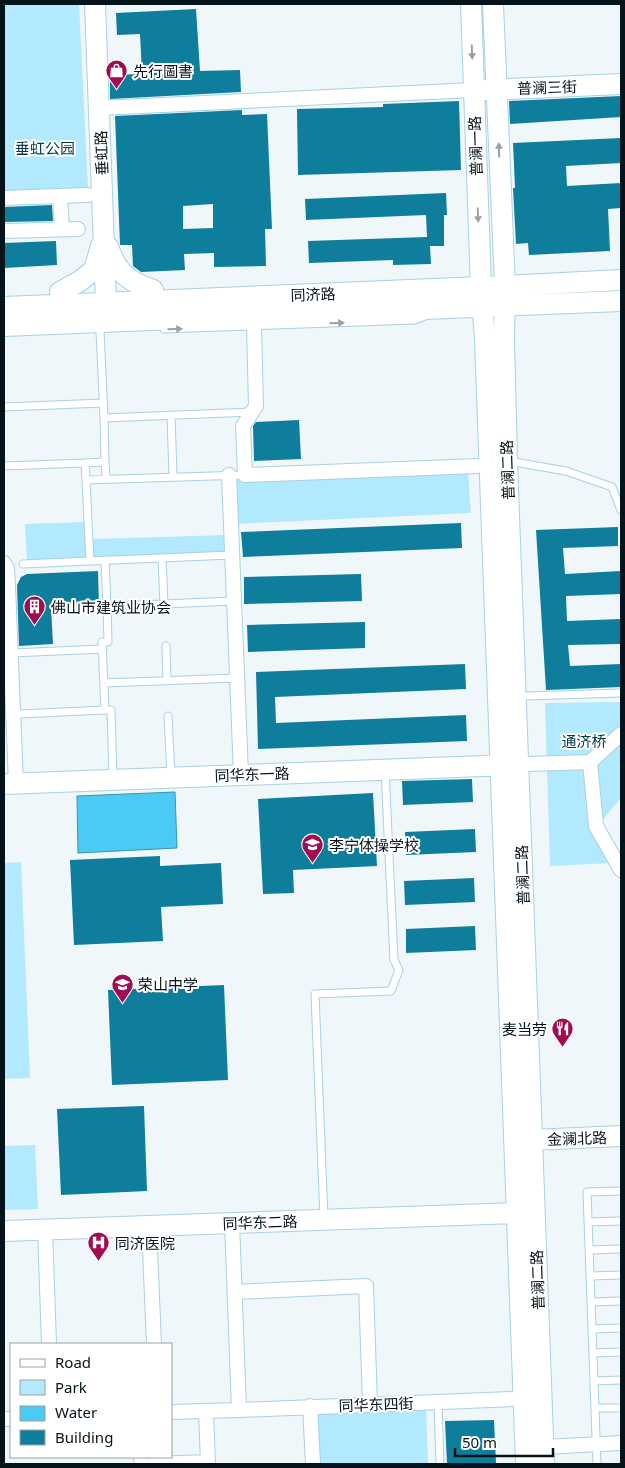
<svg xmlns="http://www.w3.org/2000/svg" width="625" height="1468" font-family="'Noto Sans','Noto Sans SC',sans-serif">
<rect width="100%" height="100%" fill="#eff7fb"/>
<path fill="#b2e9fe" d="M4,4H79L88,189L4,192Z
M468,471L471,513L235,524L233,480Z
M86,522L88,559L27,562L25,524Z
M227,535L228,553L93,558V539Z
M621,702V798L594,830L612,863L550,866L545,703Z
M21,862L30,1078L4,1079V863Z
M35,1145L38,1209L4,1210V1146Z
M426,1407L428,1464H318L317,1413Z"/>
<path fill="#4bcaf4" stroke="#3693b3" d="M175,792L177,848L78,853L77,796Z"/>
<path fill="#0f7d9c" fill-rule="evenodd" d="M196,9L200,71L240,70L241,92L110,99V75L142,74L140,34L117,35L116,13Z
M621,96V117L510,124L509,101Z
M459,101L461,170L298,175L297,109L383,107V104Z
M242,110V115L267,114L272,229H265L266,266L214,267V253L184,254L185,270L141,272L133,266L132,245H120L115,116ZM213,204V228L183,229V206Z
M621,138V163L566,166L567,186L621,183V208L608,209L610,251L529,255L528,243L516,244L513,188H515L513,143Z
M446,193L447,215H444V246H430L431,264L393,265V260L309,263L308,241L427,237L426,215L306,220L305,199Z
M52,205L53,221L4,222V207Z
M56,241L57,265L4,268V243Z
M299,420L301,459L254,461L253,426L256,422Z
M461,523L462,548L243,557L241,532Z
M618,527V546L563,548L565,574L621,571V594L566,596L567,621L621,619V644L568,645L570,666L621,664V687L546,690L536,530Z
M98,571L99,606L51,608L53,644L19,646L17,585L21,577L27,574Z
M361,574L362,601L244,604V577Z
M365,622V648L248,652L247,625Z
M465,664L466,689L275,697L276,723L466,715L467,741L258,749L256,672Z
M472,779L473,802L403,805L402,781Z
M373,793L377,866L293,870L294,893L263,894L258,799Z
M475,829L476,852L406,855L405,832Z
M160,856V866L221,863L223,904L161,907L163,941L74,945L70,860Z
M474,878L475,902L405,905L404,881Z
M475,926L476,950L406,953V929Z
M224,985L228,1080L112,1085L108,990Z
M144,1106L147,1191L61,1195L57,1109Z
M494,1420L496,1464H447L445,1421Z"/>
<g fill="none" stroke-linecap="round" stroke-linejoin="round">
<defs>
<path id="lane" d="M164,329L415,320L425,316
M100,331L104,418L252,412
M4,407L103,403
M171,415L173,477
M508,461L566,471L612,487L621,510
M105,462L106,479
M85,463L105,462L104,418
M4,466L85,463L86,480
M231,555L90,561L86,480L245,475
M105,560L107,606
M23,564L90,561
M164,604L233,601
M166,646L167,681
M11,653L103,649
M104,683L237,678
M525,696L621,693
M20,714L105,710
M168,716L171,775
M113,778L111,710H105L102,642H108L107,606L164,604L162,558
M324,1219L315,994L391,991L399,970L394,960L385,770
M588,1222L621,1221
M590,1250L621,1249
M591,1276L621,1275
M591,1302L621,1301
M592,1329L621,1328
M593,1353L621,1352
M594,1381L621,1380
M438,1402L440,1464
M596,1408H621
M597,1464L587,1192L621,1191"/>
<path id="street" d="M100,108L473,90
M60,196L62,229
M4,198L88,195
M4,231L78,229
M254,326L256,406L243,426L245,475L477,466
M229,475L241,775
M4,563L7,568L8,586L16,784
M590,762L596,826L621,870
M527,764L590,762L621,734
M149,1226L154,1344
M45,1230L49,1344
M235,1292L366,1286L370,1404
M310,1406L313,1464
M239,1410L513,1399
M206,1411L208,1464
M171,1412L239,1410L232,1222
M4,1419H11
M543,1447L621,1443
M141,1457L142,1464
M154,1464L208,1462"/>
<path id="secondary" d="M95,4L106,302
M471,4L481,287L485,340L526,1464
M493,4L505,286L504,339L507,461L544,1464
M485,90L621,84
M108,247C117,272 127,281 153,290
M60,292L80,281L94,270L101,246
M4,307L481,287L621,280
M4,326L621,301
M4,784L511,765
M532,1140L621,1136
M4,1231L517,1213"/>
</defs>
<use href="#lane" stroke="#a8d1e1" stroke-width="9"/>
<use href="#street" stroke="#a8d1e1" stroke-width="16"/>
<use href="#secondary" stroke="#a8d1e1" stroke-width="22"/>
<use href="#lane" stroke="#fff" stroke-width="7"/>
<use href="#street" stroke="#fff" stroke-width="14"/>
<use href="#secondary" stroke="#fff" stroke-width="20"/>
</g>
<defs><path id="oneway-solid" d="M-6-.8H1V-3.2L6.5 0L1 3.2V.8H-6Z" transform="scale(1.25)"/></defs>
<g fill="#9ba1a3">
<use href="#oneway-solid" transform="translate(472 52) rotate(88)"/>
<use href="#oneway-solid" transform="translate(499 150) rotate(-92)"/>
<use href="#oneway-solid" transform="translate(478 215) rotate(88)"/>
<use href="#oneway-solid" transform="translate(337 323) rotate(-2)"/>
<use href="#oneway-solid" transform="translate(175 329) rotate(-2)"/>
</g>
<defs>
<symbol id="shop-pin" viewBox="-11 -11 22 30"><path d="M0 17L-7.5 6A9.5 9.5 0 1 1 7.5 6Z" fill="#a00b52" stroke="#fff"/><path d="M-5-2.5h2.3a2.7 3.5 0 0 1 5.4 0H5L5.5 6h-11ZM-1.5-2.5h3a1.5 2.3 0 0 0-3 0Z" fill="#fff"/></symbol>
<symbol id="building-pin" viewBox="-11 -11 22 30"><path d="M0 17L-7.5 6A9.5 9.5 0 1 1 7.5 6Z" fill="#a00b52" stroke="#fff"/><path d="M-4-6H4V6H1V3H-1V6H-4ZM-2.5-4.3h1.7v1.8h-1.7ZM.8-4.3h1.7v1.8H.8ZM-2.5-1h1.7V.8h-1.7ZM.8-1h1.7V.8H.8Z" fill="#fff"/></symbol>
<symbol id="school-pin" viewBox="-11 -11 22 30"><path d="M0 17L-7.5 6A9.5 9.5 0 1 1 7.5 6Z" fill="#a00b52" stroke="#fff"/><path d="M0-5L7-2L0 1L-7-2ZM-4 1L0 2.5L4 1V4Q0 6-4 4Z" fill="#fff"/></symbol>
<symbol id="restaurant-pin" viewBox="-11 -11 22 30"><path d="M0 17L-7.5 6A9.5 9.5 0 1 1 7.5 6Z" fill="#a00b52" stroke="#fff"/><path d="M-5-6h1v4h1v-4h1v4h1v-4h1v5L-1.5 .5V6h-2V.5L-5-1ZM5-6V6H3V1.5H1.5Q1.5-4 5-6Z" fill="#fff"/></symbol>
<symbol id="hospital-pin" viewBox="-11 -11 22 30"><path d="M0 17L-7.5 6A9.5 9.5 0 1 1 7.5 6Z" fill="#a00b52" stroke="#fff"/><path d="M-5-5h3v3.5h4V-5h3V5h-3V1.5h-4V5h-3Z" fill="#fff"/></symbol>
</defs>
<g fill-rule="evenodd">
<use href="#shop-pin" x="104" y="58" width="25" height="34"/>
<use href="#building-pin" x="22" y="594" width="25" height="34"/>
<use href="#school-pin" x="300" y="832" width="25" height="34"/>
<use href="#school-pin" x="110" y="972" width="25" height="34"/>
<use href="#restaurant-pin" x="550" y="1016" width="25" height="34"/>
<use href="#hospital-pin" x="86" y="1230" width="25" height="34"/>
</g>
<g text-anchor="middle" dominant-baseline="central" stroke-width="4" stroke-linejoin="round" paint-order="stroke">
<g font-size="15" fill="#05141a" stroke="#fff" text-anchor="start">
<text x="133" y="71">先行圖書</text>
<text x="51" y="607">佛山市建筑业协会</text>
<text x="329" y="845">李宁体操学校</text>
<text x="138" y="984">荣山中学</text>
<text x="547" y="1029" text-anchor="end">麦当劳</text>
<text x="115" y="1243">同济医院</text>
</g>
<g font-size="15" fill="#05141a" stroke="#fff">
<text transform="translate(547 87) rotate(-2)">普澜三街</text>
<text transform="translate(475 146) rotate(-92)">普澜一路</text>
<text transform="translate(101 153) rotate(-92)">垂虹路</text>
<text transform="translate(313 294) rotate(-2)">同济路</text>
<text transform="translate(507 470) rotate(-92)">普澜二路</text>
<text transform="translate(252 774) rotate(-2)">同华东一路</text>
<text transform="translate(522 875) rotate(-92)">普澜二路</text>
<text transform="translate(577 1138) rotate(-2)">金澜北路</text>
<text transform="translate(260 1222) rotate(-2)">同华东二路</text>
<text transform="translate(537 1280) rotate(-92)">普澜二路</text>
<text transform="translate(376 1404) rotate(-2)">同华东四街</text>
</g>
<g font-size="15" fill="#003a4b" stroke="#fff">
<text x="45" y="148">垂虹公园</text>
<text x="584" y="741">通济桥</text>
</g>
</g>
<rect width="625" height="1468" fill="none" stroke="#05141a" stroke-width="10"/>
<rect x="10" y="1343" width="162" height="115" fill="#ffffff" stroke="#9ba1a3"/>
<rect x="20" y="1359" width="25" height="8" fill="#ffffff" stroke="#9ba1a3"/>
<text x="55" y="1368" font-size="15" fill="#05141a">Road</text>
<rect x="20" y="1380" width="25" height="15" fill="#b2e9fe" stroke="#9ba1a3"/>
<text x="55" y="1393" font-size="15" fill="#05141a">Park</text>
<rect x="20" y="1406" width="25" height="15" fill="#4bcaf4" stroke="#9ba1a3"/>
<text x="55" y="1418" font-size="15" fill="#05141a">Water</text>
<rect x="20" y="1430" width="25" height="15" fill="#0f7d9c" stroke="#9ba1a3"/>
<text x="55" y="1443" font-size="15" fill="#05141a">Building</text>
<path d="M455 1448v8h98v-8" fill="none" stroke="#05141a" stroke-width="2.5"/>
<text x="462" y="1448" font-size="15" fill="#05141a" stroke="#ffffff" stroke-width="4" paint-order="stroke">50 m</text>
</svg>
